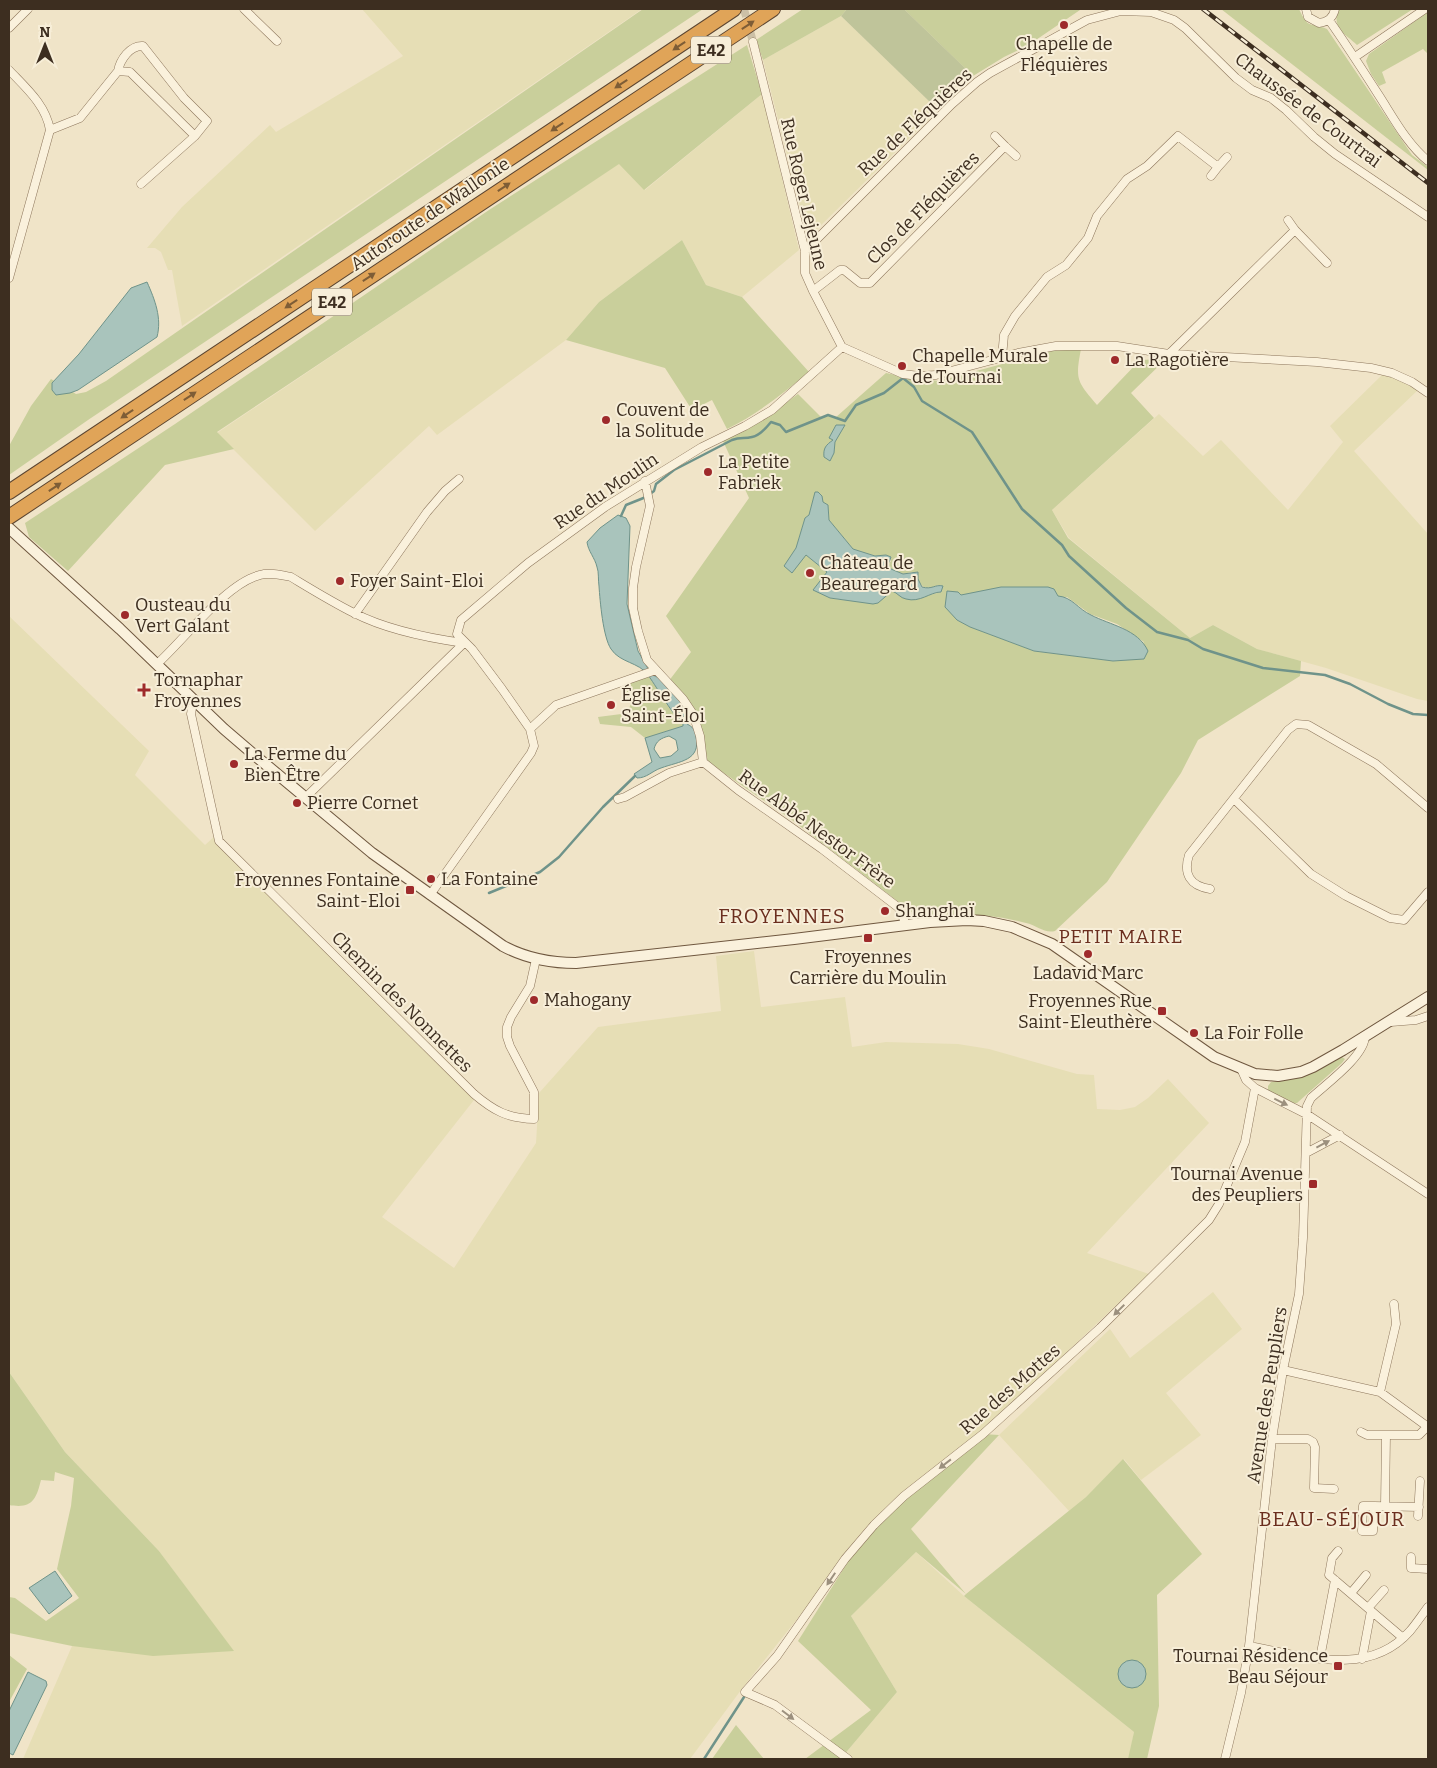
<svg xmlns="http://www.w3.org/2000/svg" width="1437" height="1768" font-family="Bitter,serif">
<rect width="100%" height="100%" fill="#f0e4c8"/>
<path fill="#e6deb5" d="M362,9H642L182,326L172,270H168L161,252L155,248H147L182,207L270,125L276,132L403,56Z
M841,16L933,105L935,113L808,238L763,60Z
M762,94L799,250L742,297L706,285L682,240L599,302L566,340L437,435L429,426L315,531L217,433L619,163L645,190Z
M1383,374L1405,382L1418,390L1354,451L1428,534V701L1417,699L1326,668L1257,649L1213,625L1190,638L1069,538L1052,510L1159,414L1203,456L1221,440L1288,510L1343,442L1330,426Z
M9,616L149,751L135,775L205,845L215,836L470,1094L474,1100L382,1217L454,1268L536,1143L539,1093L598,1027L721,1011L716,956L754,951L761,1007L845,997L852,1047L886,1042L958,1044L989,1049L1077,1074L1094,1075L1097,1109L1120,1110L1135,1107L1148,1098L1168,1079L1209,1123L1087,1253L1149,1274L993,1422L886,1507L744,1686L690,1759H23L72,1646L233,1651L159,1551L65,1452L9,1372Z
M1213,1292L1242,1329L1166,1393L1201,1435L1141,1480L1124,1459L1086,1497L1069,1511L999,1435L1110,1329L1130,1358Z
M916,1552L964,1596L1134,1732L1129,1759H850L843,1756L897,1692L851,1616Z"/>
<path fill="#c9cf9b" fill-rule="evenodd" d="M643,9H703L88,420L9,475V446L31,406L51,379L76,394L86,392L106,381Z
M803,9H847L841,16L763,60L756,40Z
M904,9H1088L1080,10L1027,46L1004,57L973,76Z
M1221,9H1299C1309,31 1310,21 1327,29L1412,155L1428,167V170Z
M1337,9H1413L1357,45C1342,31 1334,30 1337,9Z
M1428,12V54L1423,49L1382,72L1386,83L1379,86L1371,74L1366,61L1369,54Z
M747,45L762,94L644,190L619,164L217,432L234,449L165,465L68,571L29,537L25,523L175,424L489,210Z
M682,240L706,285L742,297L809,372C783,393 758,414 727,429L712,400L692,410L665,368L566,340L599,302Z
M1081,349C1075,380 1077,381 1097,405L1140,360L1166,359L1131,393L1154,418L1052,510L1068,538L1190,638L1213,625L1257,649L1301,661L1300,676L1198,740L1181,773L1107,882L1055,931C1045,934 1036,925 1026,923C985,912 959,914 918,917L792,820L705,760L696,720L668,682L691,652L666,616L749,498L723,441L763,419L798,394L822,418L828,415L835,418L886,373L905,377L939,381L1051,351ZM812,505H828L829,520L853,549L875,556L886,555L891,561L888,565L890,569L903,574L912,572C922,584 921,593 939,585L942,587L941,592L925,596L892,591L888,594L842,600L830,598L827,572L806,555L784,567L796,548L805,518L809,515ZM958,592L961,595L1067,597L1090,614L1117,624L1144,642L1124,660L1113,661L1034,651L970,627L957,620Z
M648,675L679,719L683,722V726L645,738L631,727L600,724L598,717L629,713V708L631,704V700L627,697L625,685Z
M1342,1057L1345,1059L1342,1063L1297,1103H1292L1268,1091V1086L1271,1082C1298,1080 1319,1071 1342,1057Z
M9,1372L65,1452L159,1551L234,1651L153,1656L72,1646L9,1633V1597L15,1598L46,1621L79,1598L57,1569L71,1506L74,1478L55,1472L54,1481L41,1480C36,1500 32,1509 9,1505Z
M983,1434L999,1435L911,1529L966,1594L1086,1497L1123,1459L1202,1554L1157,1595L1159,1706L1147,1759H1128L1134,1732L964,1596L966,1594L916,1552L851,1616L897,1692L843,1756L850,1759H805L871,1710L798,1641L863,1538L893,1507Z
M9,1655L27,1669L9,1702Z
M736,1725L764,1759H712Z"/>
<path fill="#bfc49a" d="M847,9H904L967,70L933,105L841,16Z"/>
<path fill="#a9c4bc" stroke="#6f938a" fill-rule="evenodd" d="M147,282C155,300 162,318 157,337L78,390L70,393L56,395L52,390V383L79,354L131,288Z
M836,425H845L835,442L834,453L830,461L824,457C823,448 826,445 833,440L829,438Z
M815,492H818L822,496L823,502L828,505L829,520L853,549L875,556L886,555L891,557L888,565L891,569L903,574L918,572V579L922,587C932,590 935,584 943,586L941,592C930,592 920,603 906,599C900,598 898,593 892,591L878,603L873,604L830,598L813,590L827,572L806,555L792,573L784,566L796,548L805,518L809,515Z
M618,515L626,518L630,526L627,604L638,651L651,674L661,679L687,708V714L679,719C673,715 654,683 648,675C639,662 620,663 611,649C603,637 600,601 599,586C598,580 599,572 597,567C595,558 588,551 587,542L600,528Z
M1001,587H1048L1054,589L1058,596C1072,597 1078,609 1091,615C1110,625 1138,629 1148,651L1144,659L1113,661L1034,651L970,627L957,620L945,607L947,591L958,592L961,595Z
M686,721L687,724C693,727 695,730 696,736C701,761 680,761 661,768C652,771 647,778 637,778L634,774L652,762L645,738L683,726V722ZM669,736L676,740L678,750L671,756L660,758L654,749C656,741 661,738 669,736Z
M55,1571L72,1596L49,1614L29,1588Z
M1118 1674a14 14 0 1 1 28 0a14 14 0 1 1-28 0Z
M28,1672L46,1681L47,1685L13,1755L9,1753V1711Z"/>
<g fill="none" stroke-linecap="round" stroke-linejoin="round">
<path stroke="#6f938a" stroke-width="2.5" d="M650,494L654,491L656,484L674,470L732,440C741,437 744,439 752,437C759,436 767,427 771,422L780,425L786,432L828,415L845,421L856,405L884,393L903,378L914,387L922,401L972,432L1022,509L1062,545L1069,556L1126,608L1157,632L1188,640L1203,649L1263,668L1325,675L1350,684L1388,704L1413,714L1428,715
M621,516L626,505L646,497
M489,893L540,872L559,857L603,807L635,776
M704,1759L746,1694"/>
<path stroke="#ccc0a6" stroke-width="8" stroke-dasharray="8 4" stroke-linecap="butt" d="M744,9L753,42"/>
<defs>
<path id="minor" d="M244,9L277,41
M1306,9L1308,17L1319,23C1328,22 1333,18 1335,9
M1329,20C1346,44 1362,69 1378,94C1393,117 1407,144 1428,161
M9,28L28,9
M753,42L805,251V273L813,291L842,347
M1355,57L1425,9
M9,70C26,88 46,105 50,130L9,278
M118,71C120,60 130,45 143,46L184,98L207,121L195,136
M50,130L80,118L118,71L130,72L195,136L141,184
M1005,146L1016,156
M1211,176L1218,167
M1288,220L1295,230L1327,263
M805,251L952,104L977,82L990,73L1087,20L1121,11L1151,12L1174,20L1185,28L1236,78L1252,90L1271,98L1286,110L1314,137L1335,154L1428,217
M813,291L840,270H844L860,283H870L1005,146L995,136
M842,347L903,374L919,376L936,375L1018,353L1056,346H1117L1169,354L1317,362L1371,368L1392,373L1412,382L1428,393
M1169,354L1295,230
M1002,357L1004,335L1015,316L1047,277L1066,265L1088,238L1097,216L1127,179L1147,166L1178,136L1218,167L1227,157
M645,481L650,506L636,567L633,588V608L638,631L647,660L683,699L693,714L700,736L703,762L738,790L822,849L899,908L906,925
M355,614L427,512L445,491L459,479
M157,664C184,640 226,583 260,575C269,572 281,575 291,577C311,589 332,602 354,613C387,630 428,638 464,643
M196,702L192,708L191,714L219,841L474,1094C494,1111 507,1118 534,1119V1092L510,1046L507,1037V1027L511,1017L530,986L536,959
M530,729L556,705L656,670
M306,797L464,643
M618,799L625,797L669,773L703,762
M1234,799L1311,874L1346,896L1390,918L1404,920L1428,892
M1210,889C1190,886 1183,874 1189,855L1288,730L1296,724L1308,725L1376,764L1428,808
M430,895L531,753L534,746L530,729L502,689L472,649L457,634L461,620L528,563L605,507L702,447L745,426L772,410L842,347
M1391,1022L1416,1020L1428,1016
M1242,1071L1246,1080L1255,1088L1308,1115L1428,1194
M1306,1153L1340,1135
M1283,1370L1380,1392L1428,1427
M1380,1392L1396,1324L1394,1304
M1361,1432L1367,1435H1419L1427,1427
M1272,1439H1308L1313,1442L1315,1447L1314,1488L1334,1489
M1374,1506H1363L1362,1531H1373L1374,1506L1419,1507
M1385,1506L1386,1435
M1418,1516L1420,1481
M1338,1551L1332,1558L1329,1575L1403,1638
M1411,1557V1568L1428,1569
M1351,1593L1366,1575
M1368,1608L1384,1590
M1249,1646C1301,1655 1368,1679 1410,1631C1416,1624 1422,1615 1428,1607
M1320,1658L1335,1580
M1362,1659L1371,1611
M848,1759L775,1705L745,1692L777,1656L845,1559L874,1525L904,1496L983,1434L1100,1328L1209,1220L1219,1204L1245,1142L1255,1088
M1225,1759L1241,1693L1249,1646L1272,1439L1283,1370L1299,1294L1303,1238L1307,1106L1311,1098C1326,1084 1365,1056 1365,1036"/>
<path id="secondary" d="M9,528L120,629L224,729L252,753L372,853L503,946C527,959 550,963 576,963L794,939L930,922L967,920L984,921L1012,927L1052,944L1214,1057L1255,1074L1278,1076L1301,1072L1313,1067L1343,1050L1428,997"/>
<path id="motorway" d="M9,492L734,9
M9,517L773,9"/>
</defs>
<use href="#minor" stroke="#8d765c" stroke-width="9"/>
<use href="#secondary" stroke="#6f573f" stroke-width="12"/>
<use href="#motorway" stroke="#5b4430" stroke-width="16"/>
<use href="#minor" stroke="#faf1dc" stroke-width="8"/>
<use href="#secondary" stroke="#faf1dc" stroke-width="10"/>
<use href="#motorway" stroke="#e0a458" stroke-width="14"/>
<defs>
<path id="rail" d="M1203,9L1428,183"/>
</defs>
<use href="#rail" stroke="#3d2e20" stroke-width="4.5"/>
<use href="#rail" stroke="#f7eed8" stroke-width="2.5" stroke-dasharray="8" stroke-linecap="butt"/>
</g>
<defs><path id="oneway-solid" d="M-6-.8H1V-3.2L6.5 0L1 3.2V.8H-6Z" transform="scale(1.25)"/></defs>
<g fill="#7e5d36">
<use href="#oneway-solid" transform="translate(748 25) rotate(-34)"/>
<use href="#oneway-solid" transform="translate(679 46) rotate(146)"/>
<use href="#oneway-solid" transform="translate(621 84) rotate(147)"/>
<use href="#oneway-solid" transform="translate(557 127) rotate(146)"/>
<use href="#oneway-solid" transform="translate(504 187) rotate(-34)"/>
<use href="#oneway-solid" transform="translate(369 277) rotate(-34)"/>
<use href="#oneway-solid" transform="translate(291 304) rotate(146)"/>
<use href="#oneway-solid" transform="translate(190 396) rotate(-34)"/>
<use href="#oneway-solid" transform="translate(127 414) rotate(146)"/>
<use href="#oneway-solid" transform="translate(55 487) rotate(-34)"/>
</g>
<g fill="#9c907e">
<use href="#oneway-solid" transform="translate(1281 1102) rotate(26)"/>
<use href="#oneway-solid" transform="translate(1323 1144) rotate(-28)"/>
<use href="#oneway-solid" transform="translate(1119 1310) rotate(135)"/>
<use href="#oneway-solid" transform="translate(945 1464) rotate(142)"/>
<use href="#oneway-solid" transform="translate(831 1579) rotate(124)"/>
<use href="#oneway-solid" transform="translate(788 1715) rotate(37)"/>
</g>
<g fill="#9e2a2b" stroke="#f7eed8" stroke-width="2">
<circle cx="1064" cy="25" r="5"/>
<circle cx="1115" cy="360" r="5"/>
<circle cx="902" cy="366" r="5"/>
<circle cx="606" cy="420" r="5"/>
<circle cx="708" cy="472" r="5"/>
<circle cx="810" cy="573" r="5"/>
<circle cx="340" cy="581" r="5"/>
<circle cx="125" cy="615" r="5"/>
<path d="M141.5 682.5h5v5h5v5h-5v5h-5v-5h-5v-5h5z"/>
<circle cx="611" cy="705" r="5"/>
<circle cx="234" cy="764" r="5"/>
<circle cx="297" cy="803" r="5"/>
<circle cx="431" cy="879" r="5"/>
<rect x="405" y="885" width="10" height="10" rx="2.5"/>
<circle cx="885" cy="911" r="5"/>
<rect x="863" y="933" width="10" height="10" rx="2.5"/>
<circle cx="1088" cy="954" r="5"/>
<circle cx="534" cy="1000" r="5"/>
<rect x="1157" y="1006" width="10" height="10" rx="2.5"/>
<circle cx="1194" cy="1033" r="5"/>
<rect x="1308" y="1179" width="10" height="10" rx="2.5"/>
<rect x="1333" y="1661" width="10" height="10" rx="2.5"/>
</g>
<g text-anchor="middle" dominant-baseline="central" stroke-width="4" stroke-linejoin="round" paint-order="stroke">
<g fill="#f7eed8" stroke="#756857" stroke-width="1">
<rect x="691" y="36.5" width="40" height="27" rx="4"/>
<rect x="312" y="288.5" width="40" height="27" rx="4"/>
</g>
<g font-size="16" font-weight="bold" fill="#3d2e20">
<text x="711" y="50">E42</text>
<text x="332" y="302">E42</text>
</g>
<g font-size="18" fill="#3d2e20" stroke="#f7eed8" text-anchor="start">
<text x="1064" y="44" text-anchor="middle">Chapelle de<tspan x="1064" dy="21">Fléquières</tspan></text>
<text x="912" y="356">Chapelle Murale<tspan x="912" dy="21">de Tournai</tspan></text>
<text x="1125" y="360">La Ragotière</text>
<text x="616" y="410">Couvent de<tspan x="616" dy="21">la Solitude</tspan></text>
<text x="718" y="462">La Petite<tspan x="718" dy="21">Fabriek</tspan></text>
<text x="820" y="563">Château de<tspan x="820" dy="21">Beauregard</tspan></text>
<text x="350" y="581">Foyer Saint-Eloi</text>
<text x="135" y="605">Ousteau du<tspan x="135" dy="21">Vert Galant</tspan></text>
<text x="154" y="680">Tornaphar<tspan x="154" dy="21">Froyennes</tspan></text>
<text x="621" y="695">Église<tspan x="621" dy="21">Saint-Éloi</tspan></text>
<text x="244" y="754">La Ferme du<tspan x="244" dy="21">Bien Être</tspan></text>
<text x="307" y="803">Pierre Cornet</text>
<text x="441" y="879">La Fontaine</text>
<text x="400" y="880" text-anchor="end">Froyennes Fontaine<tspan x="400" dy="21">Saint-Eloi</tspan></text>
<text x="895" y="911">Shanghaï</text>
<text x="868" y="957" text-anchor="middle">Froyennes<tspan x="868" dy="21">Carrière du Moulin</tspan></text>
<text x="1088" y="973" text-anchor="middle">Ladavid Marc</text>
<text x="544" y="1000">Mahogany</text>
<text x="1152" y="1001" text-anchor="end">Froyennes Rue<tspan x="1152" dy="21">Saint-Eleuthère</tspan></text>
<text x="1204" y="1033">La Foir Folle</text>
<text x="1303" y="1174" text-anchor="end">Tournai Avenue<tspan x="1303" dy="21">des Peupliers</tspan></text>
<text x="1328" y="1656" text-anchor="end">Tournai Résidence<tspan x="1328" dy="21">Beau Séjour</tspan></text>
</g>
<g font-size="18" fill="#3d2e20" stroke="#f7eed8">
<text transform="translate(1308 110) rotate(37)">Chaussée de Courtrai</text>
<text transform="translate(915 122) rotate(-43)">Rue de Fléquières</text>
<text transform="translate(804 194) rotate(77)">Rue Roger Lejeune</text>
<text transform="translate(923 208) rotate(-45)">Clos de Fléquières</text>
<text transform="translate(430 214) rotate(-34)">Autoroute de Wallonie</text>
<text transform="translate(606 491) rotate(-34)">Rue du Moulin</text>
<text transform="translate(817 829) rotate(36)">Rue Abbé Nestor Frère</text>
<text transform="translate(402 1002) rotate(45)">Chemin des Nonnettes</text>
<text transform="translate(1010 1389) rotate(-41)">Rue des Mottes</text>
<text transform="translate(1267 1395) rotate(-81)">Avenue des Peupliers</text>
</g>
<g font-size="19" letter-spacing="1" fill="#6b2e1e" stroke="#f7eed8">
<text x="1121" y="936">PETIT MAIRE</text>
</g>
<g font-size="20" letter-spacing="1" fill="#6b2e1e" stroke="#f7eed8">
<text x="782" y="916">FROYENNES</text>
<text x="1332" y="1519">BEAU-SÉJOUR</text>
</g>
</g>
<rect width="1437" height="1768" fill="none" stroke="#3d2e20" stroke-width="20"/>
<g transform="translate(45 45)" stroke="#f7eed8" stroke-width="4" paint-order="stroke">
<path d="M0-4L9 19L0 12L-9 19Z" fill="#3d2e20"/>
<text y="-8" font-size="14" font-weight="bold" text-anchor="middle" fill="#3d2e20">N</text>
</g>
</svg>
